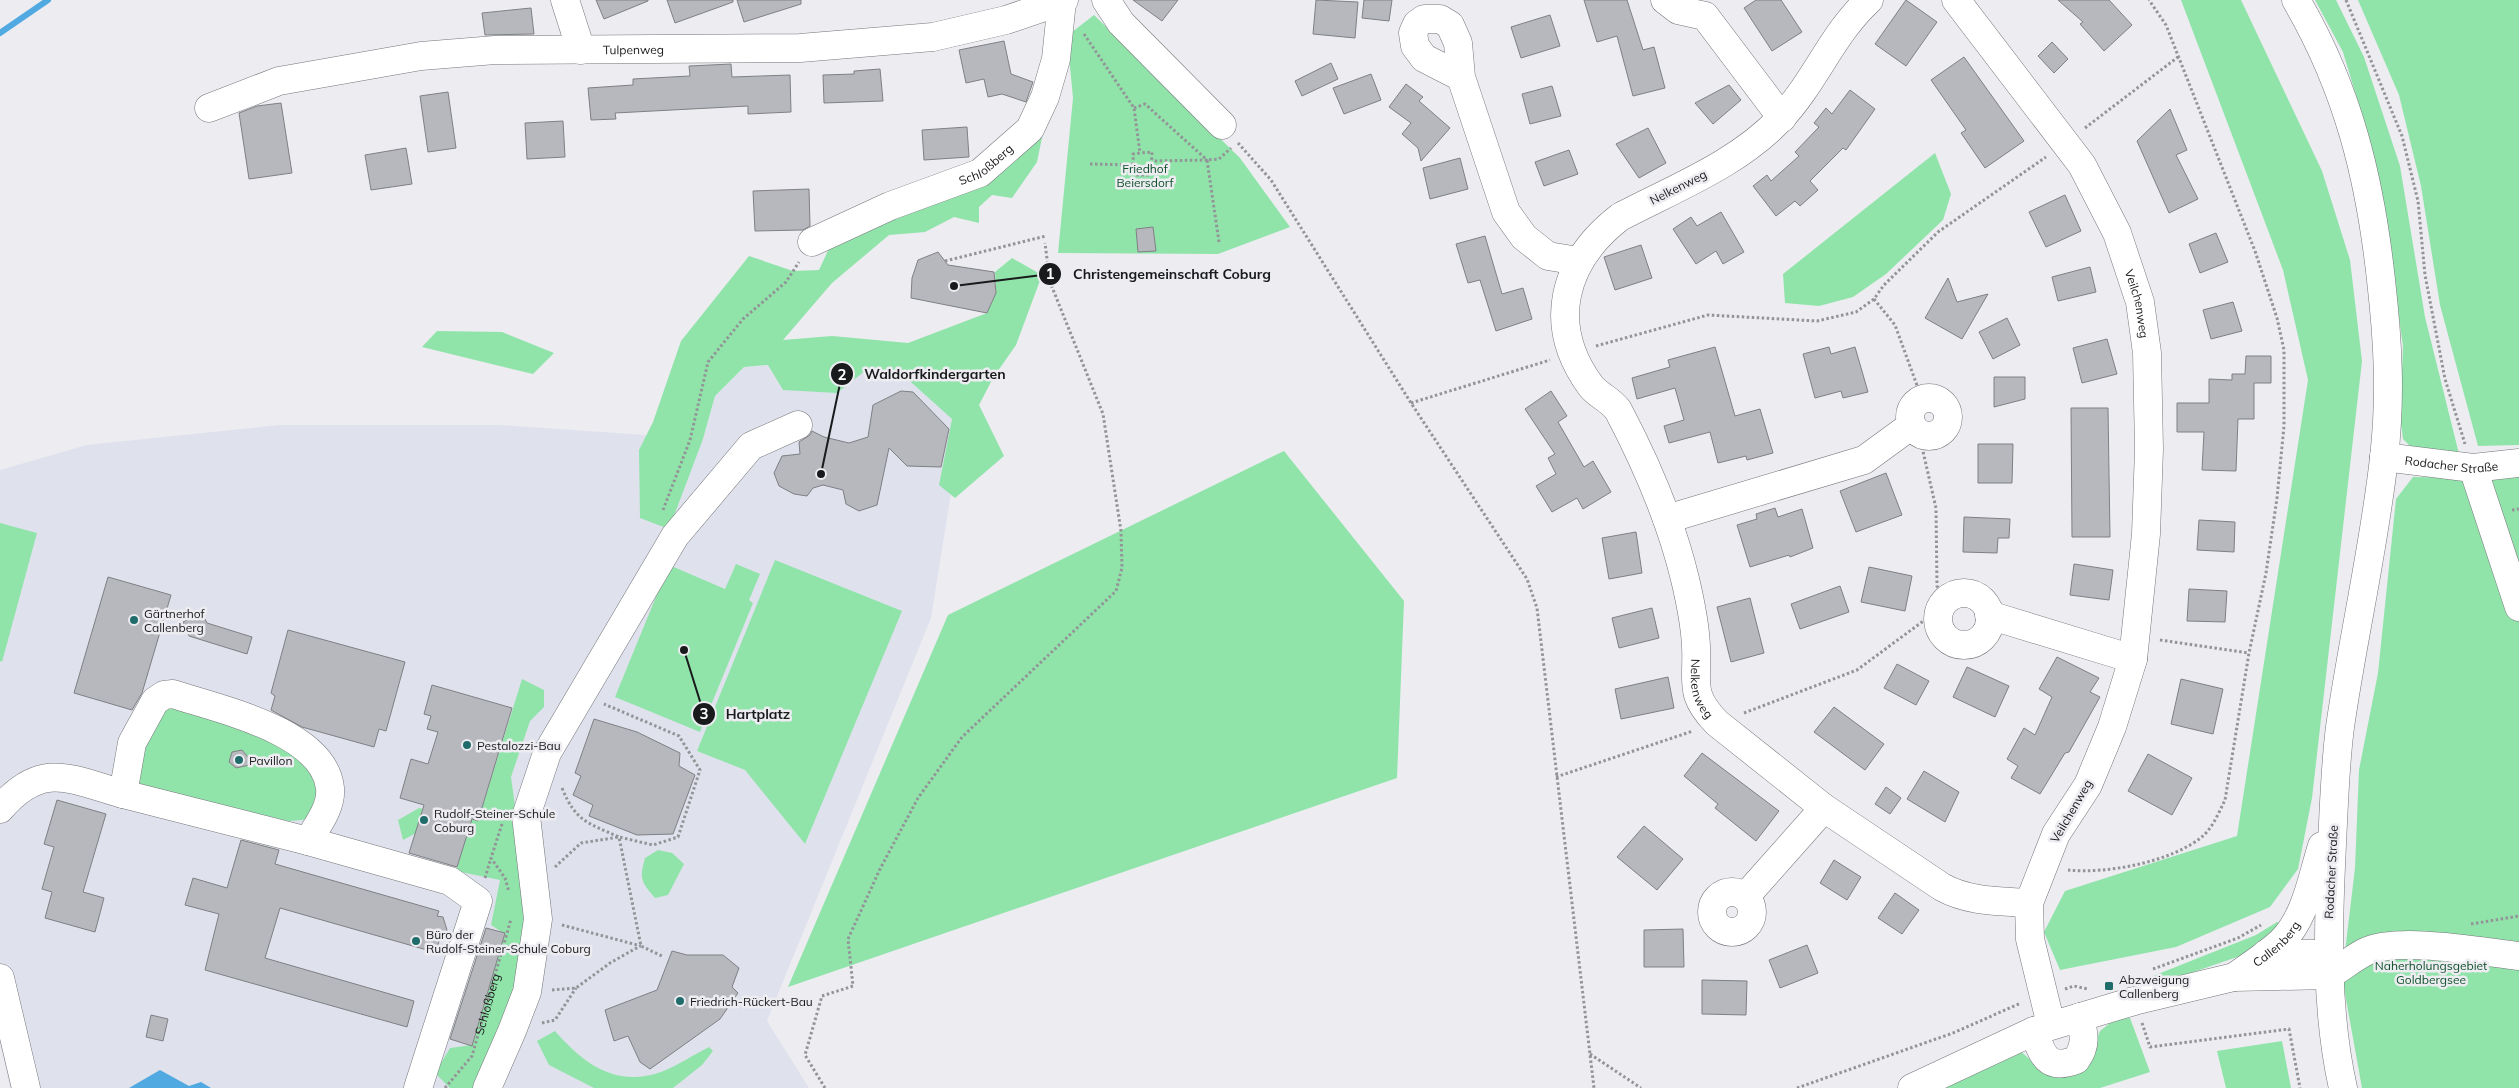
<svg xmlns="http://www.w3.org/2000/svg" width="2519" height="1088" font-family="Mulish,sans-serif">
<rect width="100%" height="100%" fill="#ececf1"/>
<path fill="#dfe1ed" d="M806,363L970,374L931,618L767,1021L809,1088H10L0,1042V470L87,445L279,425H500L703,439L715,396L744,367Z"/>
<path fill="#90e4aa" d="M2181,0H2241L2322,171L2350,260L2362,361L2312,798L2298,869L2270,907L2176,947L2060,970L2044,932L2065,891L2237,836L2308,380L2283,270Z
M2315,0H2336L2364,57L2400,166L2425,317L2459,454H2418L2403,439L2400,416L2403,346L2383,207L2364,122L2343,52Z
M2358,0H2519V445L2478,446L2440,305L2421,186L2399,95Z
M1094,15L1240,158L1290,227L1218,254L1058,253L1073,98L1067,36Z
M1045,123L1037,162L1012,198L992,195L979,207V223L954,217L925,232L889,235L832,283L783,340L832,336L908,343L987,313L996,293L995,272L1012,258L1042,275L1016,345L993,378L979,405L1004,456L955,498L939,485L952,419L902,374L865,371L837,393L783,390L768,365L744,367L715,396L703,439L669,529L640,518L639,450L653,422L681,341L749,256L793,271L819,270L832,242Z
M1935,153L1951,194L1943,220L1886,274L1853,297L1819,306L1785,303L1783,274Z
M437,331L502,332L554,353L533,374L422,347Z
M1284,451L1404,601L1397,778L788,987L948,615Z
M2519,463V1088H2362L2342,977L2355,868L2359,770L2378,673L2396,499L2413,477L2469,478Z
M0,523L37,533L2,662L0,661Z
M775,560L902,611L805,844L745,770L697,751Z
M736,564L760,574L749,600L753,603L700,732L615,697L669,565L725,589Z
M522,679L544,690V707L530,721L511,777L523,865L528,947L480,1083L473,1088H450L435,1073L450,1048L472,1045L505,934L491,925L500,880L456,871L463,847L416,833L403,840L398,820L419,808L478,821Z
M178,707L291,747L311,767L320,788L313,813L303,820L288,821L268,816L229,815L139,789V751L162,709Z
M658,850L672,853L684,864L668,895L655,898C641,882 639,879 645,858Z
M2277,922L2283,925L2266,944L2240,956L2150,987L2148,978L2256,935Z
M2130,1018L2150,1072L2100,1088H1933L2018,1049L2049,1076L2073,1070L2088,1061L2100,1031L2115,1019Z
M555,1031C583,1063 615,1088 661,1072C677,1066 693,1055 709,1047L713,1051L702,1065L673,1088H594L549,1065L537,1041Z
M2282,1041L2291,1088H2226L2217,1051Z"/>
<path fill="#51a9e1" d="M160,1070L189,1086L201,1082L211,1088H129Z"/>
<g fill="none" stroke-linecap="round" stroke-linejoin="round">
<path stroke="#51a9e1" stroke-width="6" d="M0,33L48,0"/>
</g>
<path fill="#b7b8bd" stroke="#7f8084" d="M596,0H648V1L604,19Z
M667,0H733V2L675,23Z
M737,0H801V4L744,22Z
M1133,0H1178L1162,21Z
M1316,0L1358,2L1355,38L1313,34Z
M1364,0H1392L1389,21L1362,18Z
M1584,0H1627L1643,50L1654,47L1665,88L1633,96L1617,36L1597,42Z
M1756,0H1781L1802,32L1772,51L1744,8Z
M1906,0L1937,22L1906,66L1875,44Z
M2058,0H2109L2132,25L2104,51L2080,24L2083,22Z
M531,8L534,34L485,35L482,13Z
M1550,15L1560,46L1521,58L1511,27Z
M1004,41L1011,74L1033,82L1026,102L1002,94L988,97L984,79L966,83L959,50Z
M2052,42L2068,59L2054,73L2038,56Z
M1964,57L2024,141L1985,168L1961,133L1966,130L1931,80Z
M1331,63L1338,79L1302,96L1295,81Z
M731,64L732,77L790,75L791,112L748,114V106L615,113L616,119L591,120L588,88L633,85V79L690,76L689,66Z
M880,69L883,101L824,103L823,75L854,74V71Z
M1371,74L1381,100L1344,114L1333,88Z
M1406,84L1423,97L1419,101L1450,128L1421,161L1418,148L1402,134L1411,123L1389,107Z
M1729,85L1741,100L1713,124L1695,103Z
M1552,86L1561,116L1530,124L1522,94Z
M1850,90L1875,109L1846,150L1843,148L1810,181L1818,190L1800,206L1795,201L1776,216L1753,186L1767,175L1771,181L1799,156L1795,152L1819,127L1814,123L1826,108L1832,114Z
M448,92L456,148L428,152L420,96Z
M281,103L292,173L249,179L239,113L257,106Z
M2170,109L2187,150L2176,155L2198,199L2169,213L2137,141Z
M563,121L565,157L527,159L525,123Z
M967,127L969,157L924,160L922,130Z
M1648,128L1666,163L1639,178L1616,144Z
M406,148L412,184L371,190L365,155Z
M1569,150L1578,174L1544,186L1535,162Z
M1460,158L1468,189L1430,199L1423,168Z
M809,189L810,226L803,230L755,231L753,191Z
M2065,195L2081,231L2046,247L2029,212Z
M1721,212L1744,252L1723,264L1716,251L1696,264L1673,229L1691,217L1697,226Z
M1153,227L1156,251L1138,252L1136,229Z
M2216,233L2228,262L2200,273L2189,244Z
M1485,236L1502,294L1523,288L1532,319L1496,331L1480,280L1468,283L1456,244Z
M1641,245L1652,278L1615,290L1604,257Z
M938,252L948,265L994,272L996,293L987,313L911,298L912,278L918,260Z
M2090,267L2096,292L2058,301L2052,277Z
M1948,278L1957,302L1988,294L1962,339L1925,318Z
M2233,302L2242,331L2211,339L2203,310Z
M2007,318L2020,345L1993,359L1979,332Z
M2107,339L2117,374L2082,383L2073,348Z
M1715,347L1735,416L1760,409L1773,453L1747,460L1746,456L1718,463L1710,432L1669,443L1664,426L1684,420L1675,388L1637,399L1632,378L1670,367L1668,360Z
M1829,347L1831,354L1855,347L1868,392L1843,398L1841,391L1815,398L1803,354Z
M2246,356H2271V383H2254V419H2238L2236,471L2202,470L2204,432H2177V403H2209V379L2232,380V374H2245Z
M1994,377H2025V399L1994,407Z
M901,391L913,392L949,429L941,467L907,466L889,448L877,505L859,511L846,504L843,490L823,485L813,488L807,496L794,494L779,486L774,473L782,456L800,454L799,442L810,435L812,431L824,437L849,443L868,437L873,405Z
M1551,391L1567,416L1558,422L1584,467L1593,461L1611,492L1583,509L1577,498L1552,512L1536,486L1556,474L1548,458L1555,454L1525,409Z
M2071,408H2108L2110,537H2072Z
M1978,444H2013L2012,483H1978Z
M1886,473L1902,515L1856,532L1840,491Z
M1775,508L1778,517L1802,509L1813,548L1790,557L1789,555L1750,567L1737,525L1757,519L1756,514Z
M1964,517L2010,519L2009,538H1998L1997,553L1963,552Z
M2199,520L2235,522L2234,552L2197,550Z
M1636,532L1642,573L1609,579L1602,538Z
M2074,564L2113,570L2109,600L2070,595Z
M1869,567L1912,576L1905,611L1861,602Z
M108,577L171,595L142,693L132,710L74,693Z
M1840,586L1849,612L1800,629L1791,604Z
M2189,589L2227,591L2225,622L2187,621Z
M1750,598L1764,653L1731,662L1717,607Z
M1652,608L1659,638L1619,648L1612,618Z
M197,616L205,619L207,623L252,637L247,654L189,636L183,622Z
M288,630L405,662L386,731L379,729L374,747L302,727L271,710L275,696L271,693Z
M2057,657L2099,678L2090,692L2100,697L2069,752L2065,753L2040,794L2011,778L2018,766L2007,759L2024,728L2035,735L2052,697L2039,689Z
M1897,664L1929,681L1916,705L1884,688Z
M1967,667L2009,686L1995,717L1953,697Z
M1668,677L1674,708L1621,719L1615,689Z
M2181,679L2223,689L2213,734L2171,724Z
M432,685L512,708L478,821L472,819L457,867L409,853L424,805L400,798L411,759L428,764L438,732L427,729L431,716L424,714Z
M1834,707L1884,744L1865,770L1814,732Z
M594,719L637,732L680,753L679,766L695,775L673,834L637,835L589,816L593,805L573,795L581,776L575,773Z
M242,750L254,764L236,768L229,762L232,752Z
M1702,753L1779,811L1756,841L1715,808L1718,804L1684,776Z
M2148,754L2192,778L2172,815L2128,791Z
M1924,771L1959,792L1945,822L1907,799Z
M1886,787L1901,798L1890,814L1875,804Z
M57,800L106,814L83,892L104,898L95,932L45,918L52,892L42,889L54,847L44,844Z
M1644,826L1683,859L1657,890L1617,857Z
M241,840L279,850L275,864L439,911L437,916L443,917L447,930L445,938L439,941L437,949L428,947L427,950L280,908L265,958L414,1001L407,1027L205,970L219,914L185,905L193,878L227,888Z
M1834,860L1861,877L1847,900L1820,883Z
M1895,893L1919,910L1902,934L1878,918Z
M486,928L505,933L472,1046L450,1039Z
M1683,929L1684,967H1644V930Z
M1807,945L1818,973L1780,988L1769,960Z
M672,951L687,955H723L739,968L732,987L738,993L720,1019L650,1069L640,1062L628,1036L614,1041L605,1010L657,990Z
M1702,980L1747,981L1746,1015L1702,1014Z
M151,1015L168,1019L163,1041L146,1037Z"/>
<g fill="none" stroke-linecap="round" stroke-linejoin="round">
<defs>
<g id="minor">
<path d="M565,0L581,50"/>
<path d="M1106,0L1121,23L1222,125"/>
<path d="M1665,0L1678,10L1705,16L1782,118"/>
<path id="s2" d="M1869,0C1832,34 1815,82 1781,118C1738,164 1675,188 1620,217C1563,261 1546,324 1590,385C1597,395 1610,399 1618,410C1646,463 1671,521 1685,579C1690,600 1695,625 1696,646C1698,683 1688,693 1717,723L1824,808L1942,887C1969,902 1999,901 2029,903"/>
<path id="s3" d="M1956,0L2082,165L2117,233L2140,302L2147,353L2149,449L2146,534L2133,659L2112,727L2088,785L2056,834L2029,903L2030,939L2051,1025"/>
<path d="M2296,0C2348,89 2370,178 2381,280C2388,341 2391,396 2384,458C2374,548 2353,637 2340,727C2335,766 2334,805 2332,844C2328,926 2325,1007 2343,1088"/>
<path d="M1461,77L1424,58L1415,46L1413,33L1417,24L1424,19H1440L1450,25L1458,43L1461,77L1506,212L1524,237L1548,256L1578,261"/>
<path id="s4" d="M209,108L279,81L421,56L495,50L800,48L933,37L1006,20L1062,1"/>
<path id="s5" d="M812,242L890,206L980,173L1030,129L1045,97L1056,59L1062,1L1064,0"/>
<circle cx="1929" cy="417" r="19"/>
<path id="s6" d="M2384,457L2473,468L2519,463"/>
<path d="M2473,468L2519,607"/>
<path d="M1667,519L1864,460L1912,425"/>
<circle cx="1964" cy="619" r="26"/>
<path d="M1989,615L2133,659"/>
<path d="M123,794L308,841L450,881L478,901L418,1088"/>
<path d="M0,809C42,760 70,779 123,794L132,743L155,701L164,695L173,694C218,709 324,731 330,788C332,807 317,826 308,841"/>
<circle cx="1732" cy="912" r="20"/>
<path d="M1745,897L1824,808"/>
<path d="M2266,954H2328"/>
<path d="M2329,975C2341,968 2352,959 2365,952C2398,936 2482,952 2519,956"/>
<path id="s7" d="M2234,977C2250,966 2267,955 2281,942C2306,918 2312,877 2322,846"/>
<path d="M0,978L26,1088"/>
<path d="M2034,1031C2042,1055 2047,1071 2076,1060C2087,1045 2084,1034 2080,1017"/>
<path d="M487,1088L512,1031L527,992L538,919L526,816L547,753L675,536L751,446L798,425"/>
<path d="M1912,1088L2034,1031L2134,1001L2234,977L2329,975"/>
</g>
</defs>
<use href="#minor" stroke="#75767a" stroke-width="29"/>
<g stroke="#939497" stroke-width="3" stroke-dasharray="2.5 2.5" stroke-linecap="butt">
<path d="M2346,0L2402,136L2418,201L2425,275L2445,379L2465,444"/>
<path d="M1084,34L1134,108L1140,153L1133,154L1134,175H1151L1152,152L1140,153"/>
<path d="M1134,108L1145,104L1207,160L1152,161"/>
<path d="M2085,128L2178,57"/>
<path d="M1238,143L1271,180L1411,403L1527,579L1537,608L1594,1088"/>
<path d="M1090,164L1133,165"/>
<path d="M1219,242L1207,160L1219,159L1231,148"/>
<path d="M945,261L1046,236"/>
<path d="M1874,299L1895,325L1922,399"/>
<path d="M1596,346L1708,315L1817,321L1856,312L1874,299L1884,285L1938,232L2046,157"/>
<path d="M1411,403L1550,360"/>
<path d="M1922,447L1936,508L1937,586L1946,600"/>
<path d="M663,510L690,440L708,362L743,319L786,282L799,262"/>
<path d="M2512,510L2519,509"/>
<path d="M2160,640L2249,653"/>
<path d="M1744,713L1857,670L1926,619L1938,618"/>
<path d="M1556,777L1693,731"/>
<path d="M562,788C576,822 588,823 619,837L641,946L664,957"/>
<path d="M502,824L491,858L505,878L509,892"/>
<path d="M555,867L581,843L619,837L653,845L678,837L700,770L679,736L604,704"/>
<path d="M2068,870C2107,874 2172,862 2203,836C2213,827 2219,812 2225,800L2249,653L2266,573L2277,498L2284,426V350L2277,318L2255,251L2166,25L2149,0"/>
<path d="M485,878L491,858"/>
<path d="M2471,924L2519,916"/>
<path d="M562,925L641,946"/>
<path d="M2153,969L2238,938L2261,925"/>
<path d="M2065,989L2074,986L2088,989"/>
<path d="M552,990L576,988L610,963L640,946"/>
<path d="M542,1023L555,1020L576,988"/>
<path d="M2142,1023L2150,1047L2289,1029L2300,1088"/>
<path d="M1590,1054L1641,1088"/>
<path id="s1" d="M445,1088L472,1056L511,919"/>
<path d="M825,1088L805,1055L822,996L853,986L848,939L880,869L918,798L962,737L1116,591L1122,568L1121,531L1103,414L1050,282L1045,243"/>
<path d="M1797,1088L1953,1033L2021,1003"/>
</g>
<use href="#minor" stroke="#fff" stroke-width="28"/>
</g>
<g fill="#206c6b" stroke="#ececf1" stroke-width="2">
<circle cx="134" cy="620" r="5"/>
<circle cx="467" cy="745" r="5"/>
<circle cx="239" cy="760" r="5"/>
<circle cx="424" cy="820" r="5"/>
<circle cx="416" cy="941" r="5"/>
<rect x="2104" y="981" width="10" height="10" rx="2.5"/>
<circle cx="680" cy="1001" r="5"/>
</g>
<g text-anchor="middle" dominant-baseline="central" stroke-width="5" stroke-linejoin="round" paint-order="stroke">
<g font-size="12" fill="#191a1b" stroke="#ececf1">
<text stroke="none"><textPath href="#s4" startOffset="432">Tulpenweg</textPath></text>
<text stroke="none"><textPath href="#s5" startOffset="191">Schloßberg</textPath></text>
<text transform="translate(1678 187) rotate(-27)">Nelkenweg</text>
<text stroke="none"><textPath href="#s3" startOffset="358">Veilchenweg</textPath></text>
<text stroke="none"><textPath href="#s6" startOffset="68">Rodacher Straße</textPath></text>
<text stroke="none"><textPath href="#s2" startOffset="861">Nelkenweg</textPath></text>
<text transform="translate(2071 811) rotate(-60)">Veilchenweg</text>
<text transform="translate(2331 872) rotate(-87)">Rodacher Straße</text>
<text stroke="none"><textPath href="#s7" startOffset="54">Callenberg</textPath></text>
<text stroke="none"><textPath href="#s1" startOffset="96">Schloßberg</textPath></text>
</g>
<g font-size="12" fill="#11522d" stroke="#ececf1">
<text x="1145" y="168">Friedhof<tspan x="1145" dy="14">Beiersdorf</tspan></text>
<text x="2431" y="965">Naherholungsgebiet<tspan x="2431" dy="14">Goldbergsee</tspan></text>
</g>
<g font-size="12" fill="#191a1b" stroke="#ececf1" text-anchor="start">
<text x="144" y="613">Gärtnerhof<tspan x="144" dy="14">Callenberg</tspan></text>
<text x="477" y="745">Pestalozzi-Bau</text>
<text x="249" y="760">Pavillon</text>
<text x="434" y="813">Rudolf-Steiner-Schule<tspan x="434" dy="14">Coburg</tspan></text>
<text x="426" y="934">Büro der<tspan x="426" dy="14">Rudolf-Steiner-Schule Coburg</tspan></text>
<text x="2119" y="979">Abzweigung<tspan x="2119" dy="14">Callenberg</tspan></text>
<text x="690" y="1001">Friedrich-Rückert-Bau</text>
</g>
</g>
<path fill="none" stroke="#191a1b" stroke-width="2" d="M954 286L1050 274M821 474L842 374M684 650L704 714"/>
<g fill="#191a1b" stroke="#ececf1" stroke-width="2">
<circle cx="954" cy="286" r="5"/>
<circle cx="821" cy="474" r="5"/>
<circle cx="684" cy="650" r="5"/>
<circle cx="1050" cy="274" r="12"/>
<circle cx="842" cy="374" r="12"/>
<circle cx="704" cy="714" r="12"/>
</g>
<g font-size="15" text-anchor="middle" font-weight="bold" fill="#fff">
<text x="1050" y="279">1</text>
<text x="842" y="380">2</text>
<text x="704" y="719">3</text>
</g>
<g font-size="14" text-anchor="middle" font-weight="bold" fill="#191a1b" stroke="#ececf1" stroke-width="5" stroke-linejoin="round" paint-order="stroke">
<text x="1172" y="279">Christengemeinschaft Coburg</text>
<text x="935" y="379">Waldorfkindergarten</text>
<text x="758" y="719">Hartplatz</text>
</g>
</svg>
